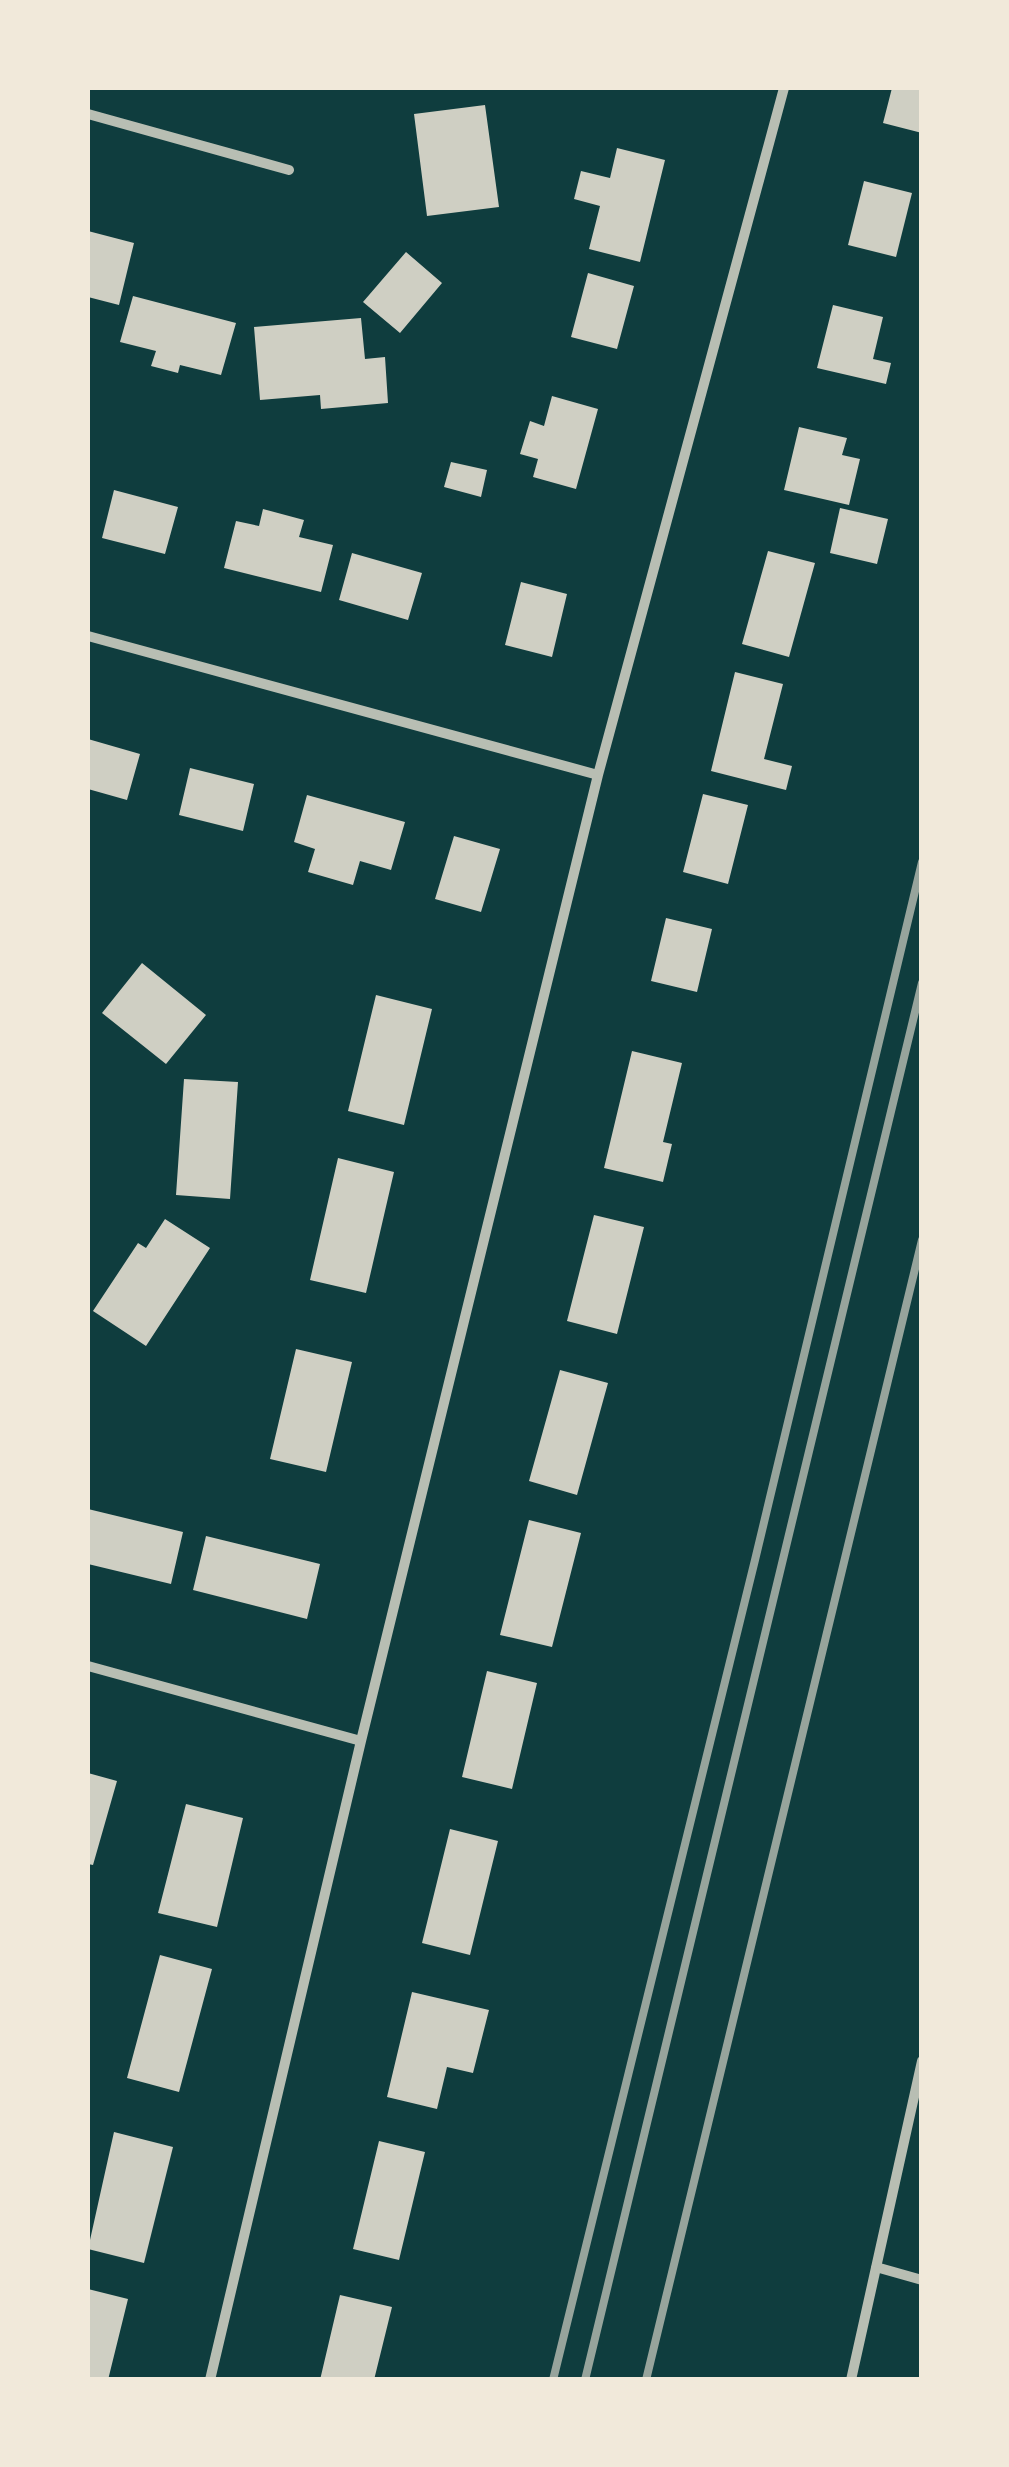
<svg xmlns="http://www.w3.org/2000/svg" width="1009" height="2467" font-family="'Public Sans',sans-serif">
<rect width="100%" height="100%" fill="#0f3d3e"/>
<path fill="#cfcfc3" d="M892,88H922V133L883,123Z
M485,105L499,207L427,216L414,114Z
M617,148L665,160L640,262L589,249L600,206L574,199L581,171L610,178Z
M864,181L912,193L896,257L848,245Z
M88,231L134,243L119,305L88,297Z
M406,252L442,283L400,333L363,302Z
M588,273L634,286L617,349L571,337Z
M133,296L236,323L221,375L180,365L178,373L151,366L156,351L120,342Z
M833,305L883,317L873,359L891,363L886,384L817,368Z
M361,318L365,359L385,357L388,403L321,409L320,395L260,400L254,327Z
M552,396L598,409L576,489L533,477L538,459L520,454L530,421L544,426Z
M799,427L847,438L842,455L860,459L849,505L784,490Z
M451,462L487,470L481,497L444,487Z
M114,490L178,507L165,554L102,538Z
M840,508L888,519L877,564L830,553Z
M263,509L304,520L299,537L333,545L321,592L224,568L236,521L259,526Z
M768,551L815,563L789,657L742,644Z
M352,553L422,573L408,620L339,600Z
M521,582L567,594L552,657L505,645Z
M735,672L783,684L764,759L792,766L786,790L711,771Z
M88,739L140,754L127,800L88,789Z
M190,768L254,784L243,831L179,815Z
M703,794L748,805L728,884L683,872Z
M307,795L405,822L391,870L360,861L353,885L308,872L315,849L294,842Z
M454,836L500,849L481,912L435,899Z
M666,918L712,929L697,992L651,981Z
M142,963L206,1015L166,1064L102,1013Z
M376,995L432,1009L404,1125L348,1111Z
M632,1051L682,1063L663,1142L672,1144L663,1182L604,1168Z
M184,1079L238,1082L230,1199L176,1195Z
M338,1158L394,1172L366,1293L310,1280Z
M594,1215L644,1227L617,1334L567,1321Z
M165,1219L210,1248L146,1346L93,1311L138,1243L146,1248Z
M296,1349L352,1362L326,1472L270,1459Z
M560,1370L608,1383L577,1495L529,1481Z
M88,1509L183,1532L171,1584L88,1564Z
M529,1520L581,1533L552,1647L500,1635Z
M206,1536L320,1564L307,1619L193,1590Z
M487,1671L537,1683L512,1789L462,1777Z
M88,1773L117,1781L93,1865L88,1864Z
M186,1804L243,1818L217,1927L158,1913Z
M450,1829L498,1841L470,1955L422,1943Z
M160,1955L212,1969L179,2092L127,2078Z
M412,1992L489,2010L473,2073L447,2067L437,2109L387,2097Z
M114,2132L173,2147L144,2263L88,2249Z
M379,2141L425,2152L399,2260L353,2249Z
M88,2289L128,2299L108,2380H88Z
M340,2295L392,2307L374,2380H320Z"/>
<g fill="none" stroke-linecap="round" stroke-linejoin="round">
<path stroke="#b8beb3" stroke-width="10" d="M88,114L289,170
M88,636L598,775
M88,1666L361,1741
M876,2267L922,2280
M210,2380L361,1741L598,775L784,88
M851,2380L922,2061"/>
<path stroke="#97a49c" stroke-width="8" d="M553,2380L755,1560L922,862
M585,2380L922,983
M646,2380L922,1240"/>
</g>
<rect width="1009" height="2467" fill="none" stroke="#f1e9da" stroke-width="180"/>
</svg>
